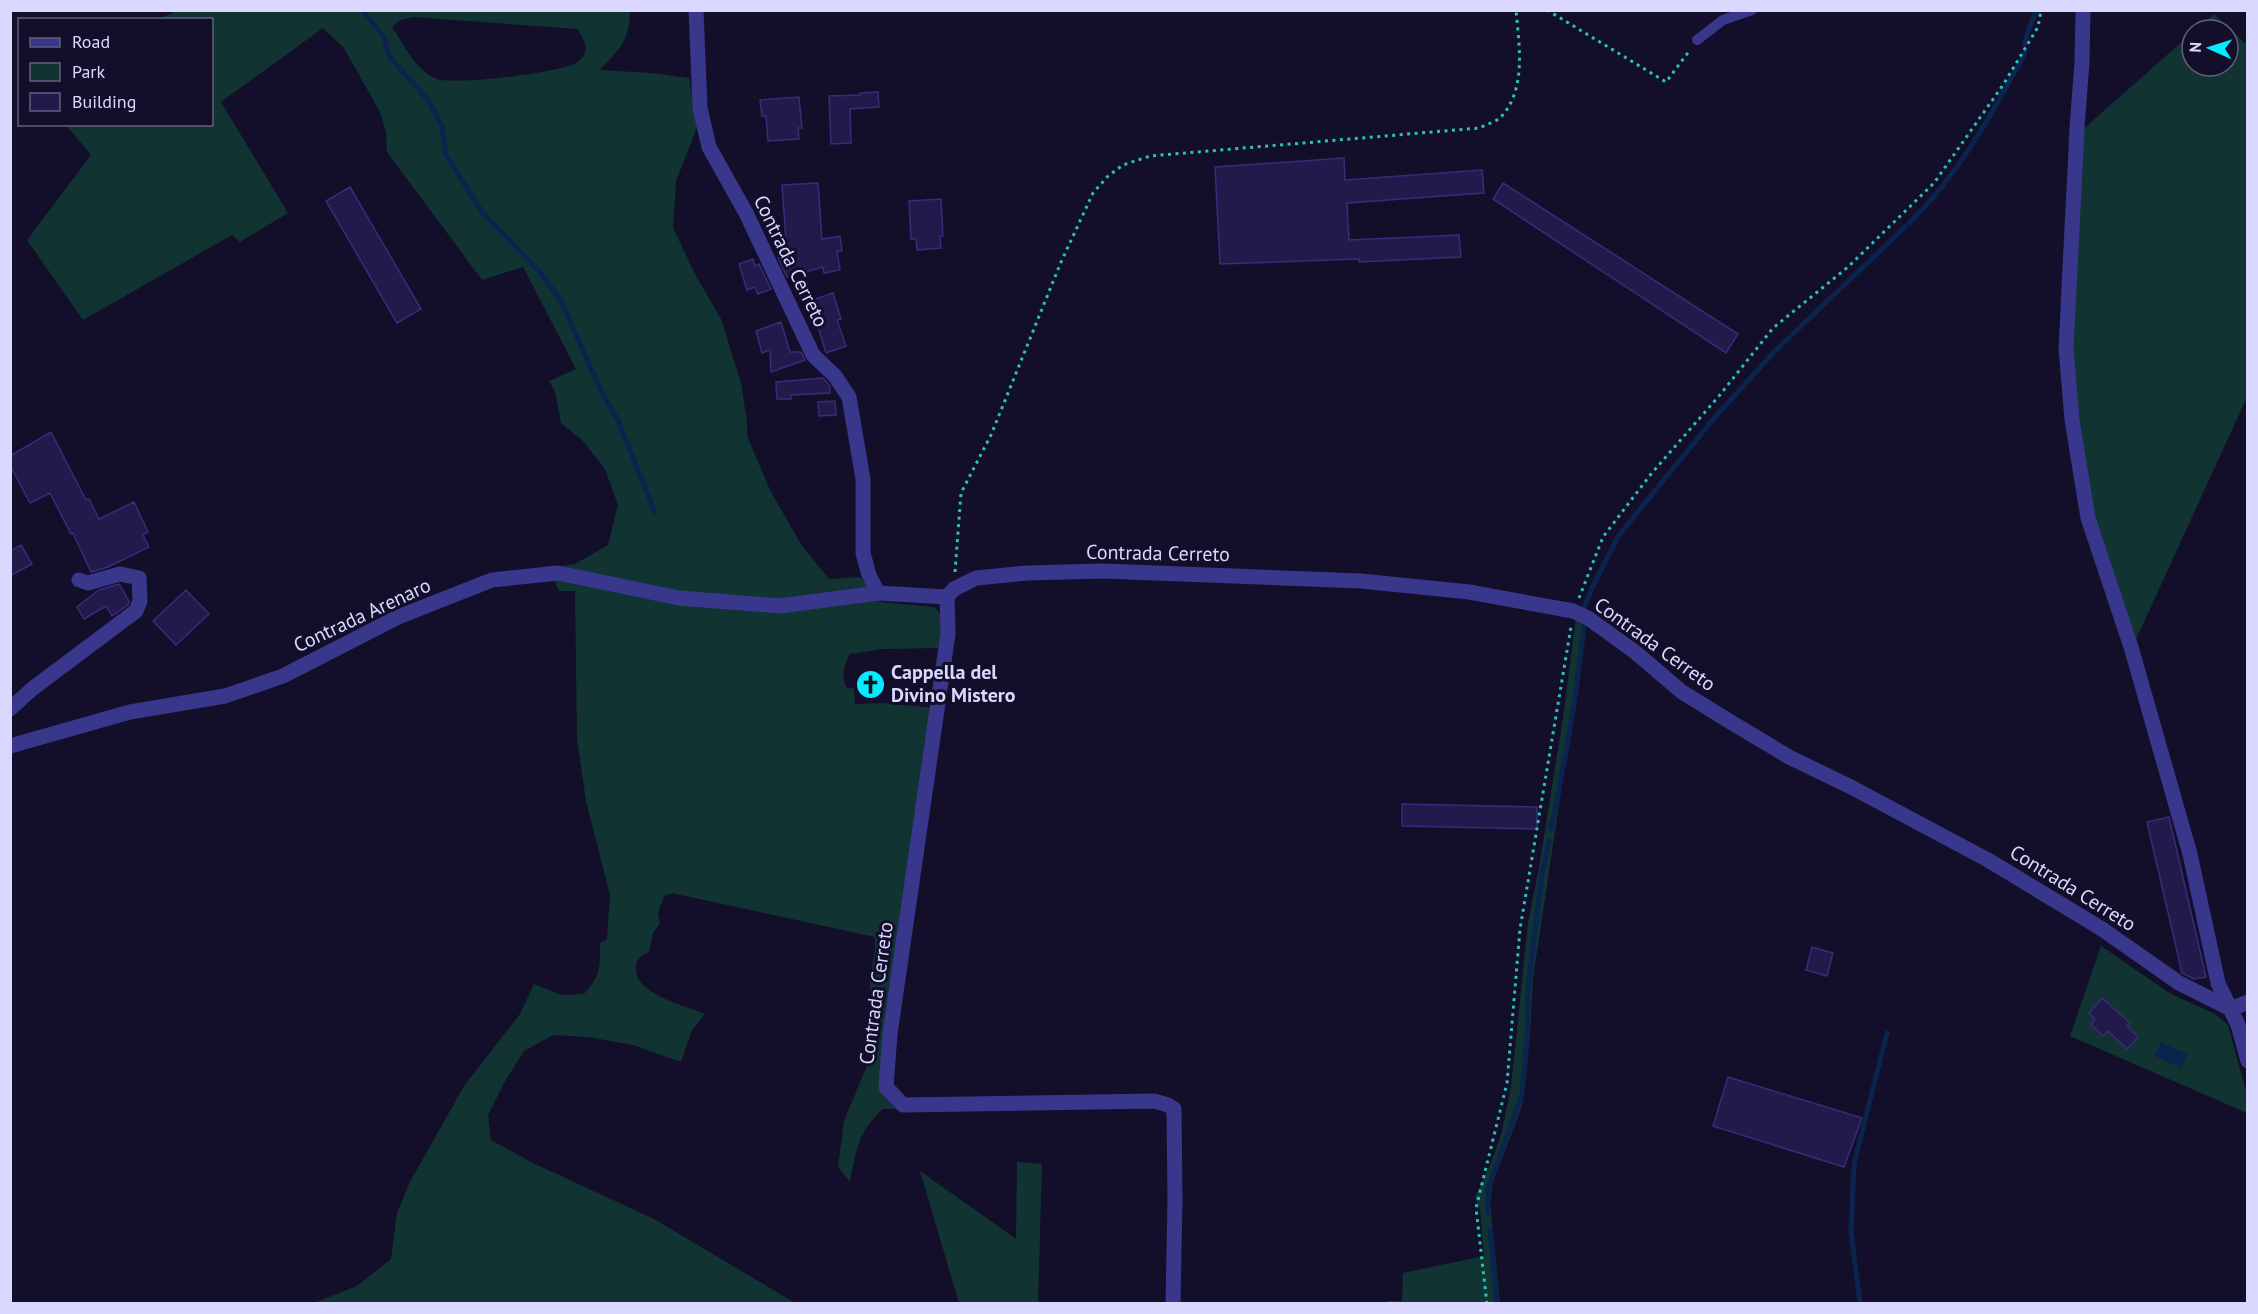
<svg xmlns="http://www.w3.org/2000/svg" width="2258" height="1314" font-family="'PT Sans',sans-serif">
<rect width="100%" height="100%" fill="#130f2a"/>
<path fill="#113432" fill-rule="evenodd" d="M177,11H630C630,39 619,51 599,70L651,73L689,78L697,128L676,181L673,228L696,276L721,319L741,383L747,422V436L770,490L802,546L829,579L860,577L880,602L934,607L943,617L941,648L883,649L850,654C844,665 841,674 846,687L854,689L855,704L882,703L934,708L882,1094L896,1109H883C858,1131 856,1151 850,1182L838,1167L844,1121L871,1056L874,1029L870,1009V978L875,950V937L672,893L664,896L658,913L660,924L653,933L649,952C640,956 636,959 636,969C635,994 686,1006 705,1014L692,1030L681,1062L633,1045L588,1037L553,1035L524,1051L504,1083L488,1115L491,1140L531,1162L654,1219L795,1303H314L357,1286L391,1259L397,1213L410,1182L464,1086L520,1014L534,984L561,995L584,994C601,976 600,966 600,943L607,940L610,895L586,801L577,739L575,591H559L549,568L575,564L608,545L618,505L605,469L583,441L561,423L555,392L549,381L576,369L523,267L482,280L387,152L386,133L380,112L344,48L323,28L221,102L288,213L240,242L232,235L83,320L27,240L91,155L66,125L212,124V20L158,19ZM413,17L577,29C585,39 590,52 579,61C566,73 453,85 437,79C416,71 404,45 392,27L400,20Z
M2214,14L2247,45V397L2133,646C2112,573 2084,498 2076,422C2066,328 2077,226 2081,131L2192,33V66H2228V30H2196Z
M1576,617L1586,624L1533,978L1530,1036L1522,1106L1493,1182L1490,1202L1500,1303L1388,1304V1301H1402L1403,1273L1484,1256L1480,1210L1475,1197L1491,1163L1501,1135L1511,1087L1528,923L1539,868L1563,718Z
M2101,946L2171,994L2215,1014L2228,1025L2247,1095V1113L2070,1036Z
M1017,1162L1042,1164L1038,1303H959L920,1171L1016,1239Z"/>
<path fill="#0a244e" d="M2161,1042L2187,1054L2181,1068L2155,1056Z"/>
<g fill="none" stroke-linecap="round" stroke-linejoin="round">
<path stroke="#0a244e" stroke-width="5" d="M362,10L384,37L389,56L428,100L442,126L446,155L482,212L539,271L561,301L602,393L618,420L655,512
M2025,44C2025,32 2034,23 2035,10
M1909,223C1959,175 1992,113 2025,53
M1583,610L1592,588L1619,535L1715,417L1775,351L1905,227
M1551,829C1565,761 1578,692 1584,623
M1488,1213V1188L1522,1095L1527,1038L1528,989L1542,874L1549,841
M1490,1230L1497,1304
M1860,1304L1851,1231L1854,1164L1887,1033"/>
</g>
<path fill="#231a4c" stroke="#392b79" stroke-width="1.5" d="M878,92L879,107L850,109L851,143L831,144L829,96L860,95V93Z
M799,97L802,128H798L799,139L768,141L766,116H762L760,100Z
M1344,158L1345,180L1482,170L1484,193L1347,203L1349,240L1459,235L1461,257L1359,262V259L1220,264L1215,167Z
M818,183L822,239L840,236L842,251H837L840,270L824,273L823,267L787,277L778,258L781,257L777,243L786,240L782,185Z
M1503,183L1738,334L1726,353L1493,199Z
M350,187L421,309L397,323L326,201Z
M941,199L943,236L940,237L941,248L917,250L916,239H911L909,201Z
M753,259L755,266L759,264L771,289L758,294L755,287L747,290L739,264Z
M833,293L841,319L837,320L846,346L826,353L810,301Z
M781,322L790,352H801L805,360L771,372L770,350L762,353L756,331Z
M823,378L830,386V393L791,395V399H777L776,382Z
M835,401L836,415L819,416L818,402Z
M51,432L86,500L89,499L99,519L134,502L148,532L143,535L149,547L108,567L91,572L73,533L71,534L50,493L30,503L10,465V456Z
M21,545L32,564L10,576V551Z
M119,584L129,601L128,605L112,616L106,606L84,619L77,607L99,590Z
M186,590L209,614L176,645L153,621Z
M1402,804L1537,807V829L1402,826Z
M2169,817L2206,977L2194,979L2182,973L2147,822Z
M1812,947L1833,953L1827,976L1806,970Z
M2102,998L2130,1023L2127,1026L2138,1037L2127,1049L2108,1031L2103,1036L2091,1024L2095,1019L2089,1013Z
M1728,1077L1862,1118L1844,1167L1713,1126Z"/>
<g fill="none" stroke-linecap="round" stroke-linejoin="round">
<path stroke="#29c2b5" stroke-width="3" stroke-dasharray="3 4.5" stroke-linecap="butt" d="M1547,10L1666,82L1690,50
M955,572L961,493L991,435L1061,262L1093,193L1108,176L1123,165L1150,156L1479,128C1485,125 1495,122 1500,118C1527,90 1519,45 1516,10
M1579,598L1603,537L1651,474L1719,396L1773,328L1848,267L1934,183L2003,85L2038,27L2041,10
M1487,1304L1476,1208L1507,1083L1520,929L1571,627"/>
<path stroke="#39378b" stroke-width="10" d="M1697,40L1723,20L1752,10"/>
<path stroke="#39378b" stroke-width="15" d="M696,10L700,108L709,147L746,213L813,355L835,376L849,397L863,479V553L869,575L878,593L947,597L948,634L890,1034L886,1087L903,1105L1154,1101L1168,1105L1174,1109L1175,1200L1173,1304
M2083,10L2082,62L2077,128L2066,348L2072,420L2088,518L2131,647L2190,854L2218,983L2238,1025L2248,1061
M947,597L954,589L976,578L1027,573L1103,571L1361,581L1469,592L1573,611L1588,618L1635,652L1682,692L1734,724L1789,757L1851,787L1988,860L2102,929L2179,983L2231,1009L2248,1002
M10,709L32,689L136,611L140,601L139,578L120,574L88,583L79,580
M10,746L130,712L225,696L283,676L398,617L492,580L558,573L679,598L780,606L878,593"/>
</g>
<defs>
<symbol id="church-disc" viewBox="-11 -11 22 22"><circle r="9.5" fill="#04ebff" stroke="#130f2a"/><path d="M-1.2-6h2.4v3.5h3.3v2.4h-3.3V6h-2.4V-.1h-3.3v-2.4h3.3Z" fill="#111"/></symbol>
</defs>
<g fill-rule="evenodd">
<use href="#church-disc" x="854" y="668" width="33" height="33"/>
</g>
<g text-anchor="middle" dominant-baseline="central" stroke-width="6" stroke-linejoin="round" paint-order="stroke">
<g font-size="20" fill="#dbd8ff" stroke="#130f2a">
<text transform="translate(791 261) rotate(64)">Contrada Cerreto</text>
<text transform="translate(1158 553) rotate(1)">Contrada Cerreto</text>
<text transform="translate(362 615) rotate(-25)">Contrada Arenaro</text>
<text transform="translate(1655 644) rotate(36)">Contrada Cerreto</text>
<text transform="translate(2073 888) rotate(32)">Contrada Cerreto</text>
<text transform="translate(876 993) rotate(-82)">Contrada Cerreto</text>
</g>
<g font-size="20" font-weight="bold" fill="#dbd8ff" stroke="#130f2a" text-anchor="start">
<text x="891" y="672">Cappella del<tspan x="891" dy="23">Divino Mistero</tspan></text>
</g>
</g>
<rect width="2258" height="1314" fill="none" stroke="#dbd8ff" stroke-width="24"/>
<rect x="18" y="18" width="195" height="108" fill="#130f2a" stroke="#635f7f" stroke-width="1.5"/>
<rect x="30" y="38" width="30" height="9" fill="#39378b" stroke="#635f7f" stroke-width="1.5"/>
<text x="72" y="48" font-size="18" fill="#dbd8ff">Road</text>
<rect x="30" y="63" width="30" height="18" fill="#113432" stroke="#635f7f" stroke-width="1.5"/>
<text x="72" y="78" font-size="18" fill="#dbd8ff">Park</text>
<rect x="30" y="93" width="30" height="18" fill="#231a4c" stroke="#635f7f" stroke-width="1.5"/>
<text x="72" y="108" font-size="18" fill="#dbd8ff">Building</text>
<g transform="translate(2210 48) rotate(273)"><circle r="28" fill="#130f2a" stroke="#635f7f" stroke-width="1.5"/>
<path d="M0-4.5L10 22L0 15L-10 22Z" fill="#04ebff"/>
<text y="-9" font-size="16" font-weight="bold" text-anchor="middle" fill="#dbd8ff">N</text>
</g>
</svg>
